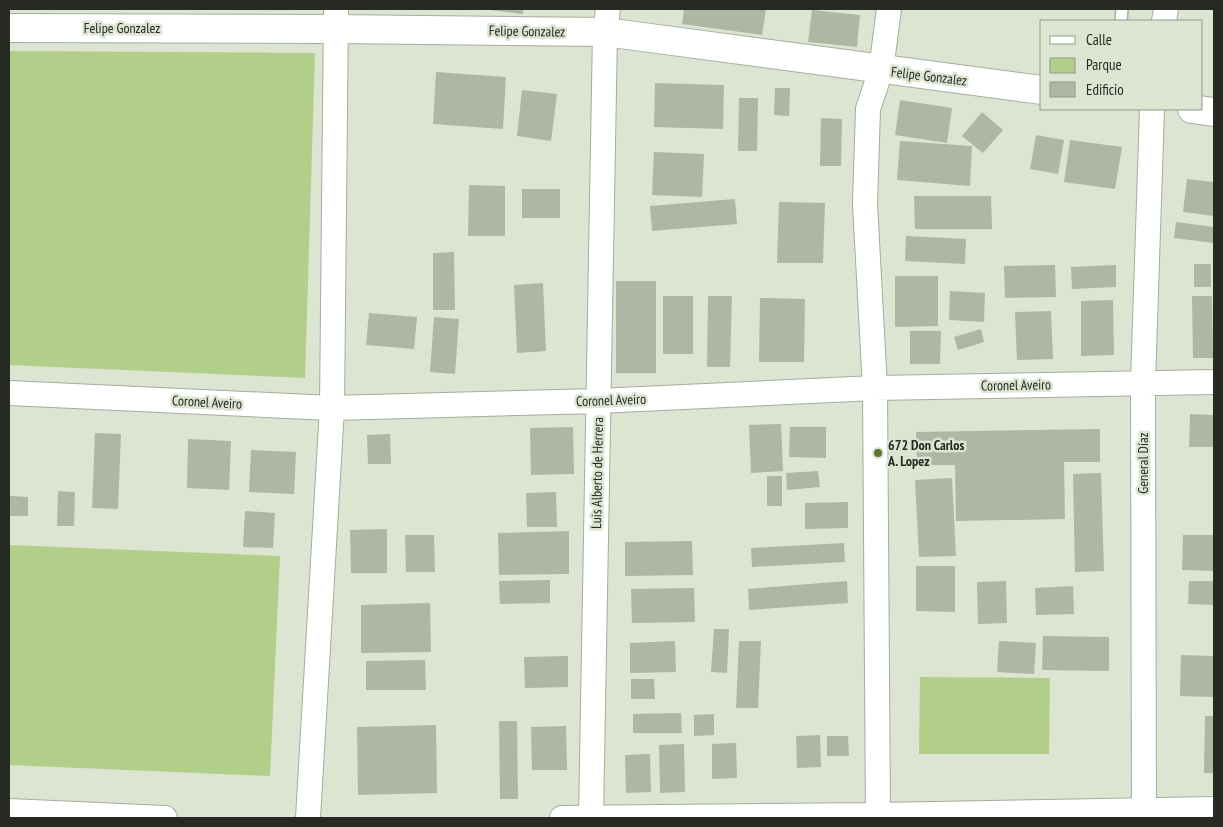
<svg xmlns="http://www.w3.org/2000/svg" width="1223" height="827" font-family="'PT Sans Narrow',sans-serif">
<rect width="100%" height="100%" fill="#dce4d2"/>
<path fill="#b2cf8a" d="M9,51L315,53L305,378L9,365Z
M9,545L280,556L270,776L9,765Z
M920,677L1050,678L1049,754H919Z"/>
<path fill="#aeb6a4" d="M483,9H523V14Z
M684,9H766L762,35L682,24Z
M812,10L860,15L857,47L808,42Z
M436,72L506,77L503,129L433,124Z
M655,83L724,85L723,129L654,127Z
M775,88H790L789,116L774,115Z
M522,90L557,94L551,141L517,136Z
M739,98H758L757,151H738Z
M900,100L952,108L947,143L895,135Z
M982,112L1003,130L983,153L962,136Z
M821,118L842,119L841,166H820Z
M1036,135L1064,140L1058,174L1030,169Z
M1070,140L1122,147L1115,189L1064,182Z
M900,141L972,146L970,186L897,180Z
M654,152L704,154L702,197L652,195Z
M1187,179L1214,182V216L1183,212Z
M469,185L505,186V236H468Z
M522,189H560V218H522Z
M914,196H991L992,229H915Z
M735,199L737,224L652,231L650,206Z
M779,202L825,203L823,263H777Z
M1176,222L1214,227V243L1174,238Z
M906,236L966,239L965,264L905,261Z
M454,252L455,310H433V253Z
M1194,264H1211V287H1194Z
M1055,265L1056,297L1005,298L1004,266Z
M1116,265V287L1072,289L1071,267Z
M895,276H938V326L895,327Z
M616,281H656V373H616Z
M543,283L546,351L517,353L514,285Z
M950,291L985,293L984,322L949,320Z
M663,296H693V354H663Z
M708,296H732L730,367H707Z
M1192,296H1212L1213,358H1193Z
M760,298L805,299L804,362H759Z
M1113,300L1114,355L1081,356V301Z
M1051,311L1053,359L1017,360L1015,312Z
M369,313L417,317L414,349L366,345Z
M434,317L459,319L455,374L430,372Z
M981,329L984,342L958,350L954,337Z
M910,331H941L940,364H910Z
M1190,414L1214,415V447H1189Z
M781,424L783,471L751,473L749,425Z
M573,427L574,474L531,475L530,428Z
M790,427H826V458L789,457Z
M1100,429V462H1064L1065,519L956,521L955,465H917L916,432Z
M95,433L121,434L118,509L92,508Z
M390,434L391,464H368L367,435Z
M188,439L231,441L229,490L187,488Z
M251,450L296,452L294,494L249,492Z
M818,471L820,487L787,490L786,473Z
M1101,473L1104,571L1075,572L1073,474Z
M767,476H782V506H767Z
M952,478L956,556L919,557L915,480Z
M58,491L75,492L74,526H57Z
M556,492L557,527H527L526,493Z
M10,496L28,497V516H10Z
M848,502V528L805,529V503Z
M245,511L275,513L273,548L243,547Z
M387,529V573H351L350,530Z
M569,531V574L499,575L498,533Z
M405,535H434L435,572H406Z
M1183,535H1214V571L1182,570Z
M692,541L693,575L625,576V542Z
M844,543L845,562L752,567L751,548Z
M916,566H955V612L916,611Z
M550,580V603L500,604L499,581Z
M847,581L848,603L749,610L748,589Z
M1006,581L1007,623L978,624L977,582Z
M1189,581H1214V605L1188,604Z
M1073,586L1074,614L1036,615L1035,588Z
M694,588L695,622L632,623L631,589Z
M430,603L431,652L361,653V605Z
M714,629H729L727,673L711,672Z
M1043,636L1109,637V671L1042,670Z
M675,641L676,672L630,673V643Z
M739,641H761L758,708H736Z
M999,641L1036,643L1034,674L997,672Z
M1181,655L1214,656V697L1180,696Z
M568,656V687L525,688L524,657Z
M425,660L426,690H366V661Z
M631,679H654L655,699H631Z
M681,713L682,733H633V714Z
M714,714V735L694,736V715Z
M1205,716H1214V773H1204Z
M499,721H517L518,799H500Z
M436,725L437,793L358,795L357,727Z
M566,726L567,770H532L531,727Z
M820,735L821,767L797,768L796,736Z
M827,736H848L849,756H827Z
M736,743L737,778L712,779V744Z
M684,744L685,792L660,793L659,745Z
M650,754L651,792L626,793L625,755Z"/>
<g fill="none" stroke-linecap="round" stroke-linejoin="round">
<defs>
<path id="service" d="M1121,21L1122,9"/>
<path id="minor" d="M1164,21L1166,9
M9,393L332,408L598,401L875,388L1214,382
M9,811L165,818
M308,818L332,408L336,9
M562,818L878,815L1214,809
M591,818L605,32L608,9
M878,818L875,388L865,204L868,109L881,70L889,9
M1144,818L1143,383L1152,109"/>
<path id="tertiary" d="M9,28L335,29L605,32L1042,90
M1192,109L1214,112"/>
</defs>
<use href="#service" stroke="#a5ad9c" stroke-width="14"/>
<use href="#minor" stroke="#a5ad9c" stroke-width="26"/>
<use href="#tertiary" stroke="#a5ad9c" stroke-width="30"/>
<use href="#service" stroke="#fff" stroke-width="11"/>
<use href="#minor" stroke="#fff" stroke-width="24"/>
<use href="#tertiary" stroke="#fff" stroke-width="28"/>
</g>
<circle fill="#5b772b" stroke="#dce4d2" stroke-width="2" cx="878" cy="453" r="5"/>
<g text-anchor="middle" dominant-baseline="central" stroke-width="5" stroke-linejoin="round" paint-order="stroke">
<g font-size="14" fill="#262a23" stroke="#dce4d2">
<text x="122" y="28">Felipe Gonzalez</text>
<text transform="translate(527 31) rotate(1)">Felipe Gonzalez</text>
<text transform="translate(929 76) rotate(7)">Felipe Gonzalez</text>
<text transform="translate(1016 385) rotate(-1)">Coronel Aveiro</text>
<text transform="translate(611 400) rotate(-2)">Coronel Aveiro</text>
<text transform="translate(207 402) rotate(3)">Coronel Aveiro</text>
<text transform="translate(1143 463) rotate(-90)">General Díaz</text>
<text transform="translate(597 473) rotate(-89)">Luis Alberto de Herrera</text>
</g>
<g font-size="14" font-weight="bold" fill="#262a23" stroke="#dce4d2" text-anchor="start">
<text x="888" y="445">672 Don Carlos<tspan x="888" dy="16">A. Lopez</tspan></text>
</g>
</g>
<rect width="1223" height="827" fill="none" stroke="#262a23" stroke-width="20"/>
<rect x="1040" y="20" width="162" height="90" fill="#dce4d2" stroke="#939a8c"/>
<rect x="1050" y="36" width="25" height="8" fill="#ffffff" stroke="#939a8c"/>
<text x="1086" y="45" font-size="15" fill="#262a23">Calle</text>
<rect x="1050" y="58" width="25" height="15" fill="#b2cf8a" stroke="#939a8c"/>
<text x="1086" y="70" font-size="15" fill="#262a23">Parque</text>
<rect x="1050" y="82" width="25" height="15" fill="#aeb6a4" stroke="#939a8c"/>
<text x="1086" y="95" font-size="15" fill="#262a23">Edificio</text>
</svg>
